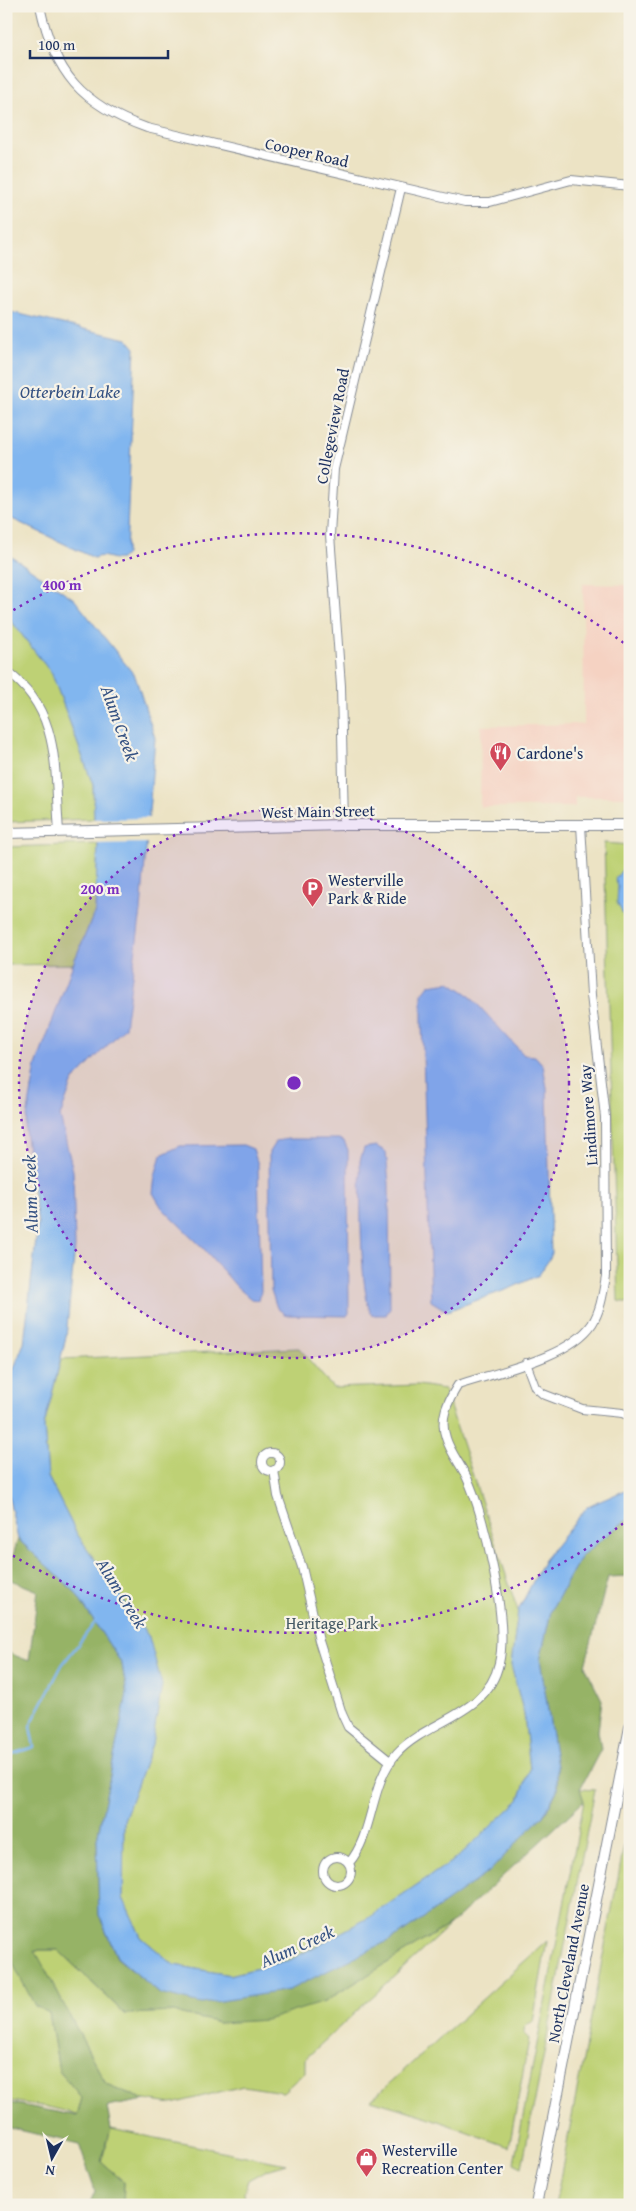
<svg xmlns="http://www.w3.org/2000/svg" width="636" height="2211" font-family="'Gentium Book Plus',serif">
<rect width="100%" height="100%" fill="#f7f3e8"/>
<filter id="ink" filterUnits="userSpaceOnUse"><feTurbulence type="fractalNoise" baseFrequency=".02" numOctaves="2"/><feDisplacementMap in="SourceGraphic" scale="10" xChannelSelector="R" yChannelSelector="G"/><feConvolveMatrix kernelMatrix="1 2 1 2 8 2 1 2 1" color-interpolation-filters="sRGB"/></filter>
<filter id="wash" filterUnits="userSpaceOnUse"><feTurbulence type="fractalNoise" baseFrequency=".0096" numOctaves="4" result="noise"/><feDisplacementMap in="SourceGraphic" scale="20" xChannelSelector="R" yChannelSelector="G"/><feGaussianBlur stdDeviation="1.12" result="paint"/><feColorMatrix in="noise" values="0 0 0 0 0 0 0 0 0 0 0 0 0 0 0 0 0 1.4 0 .05"/><feComposite in="paint" operator="in"/></filter>
<g filter="url(#wash)">
<rect width="100%" height="100%" fill="#ece3c4"/>
<path fill="#f5d2c2" d="M583,584L630,585V797H575V807H480L481,726L584,724Z"/>
<path fill="#bed174" stroke="#6c8069" d="M6,614L52,674L93,785L94,819L6,822Z
M604,843L630,845V1303L618,1301Z
M98,844L95,911L73,964L6,965V847Z
M299,1348L333,1388L418,1385L444,1389L518,1611L511,1665L524,1714L530,1769L519,1800L458,1857L368,1918L290,1960L230,1975L174,1965L141,1937L123,1898L124,1820L152,1744L149,1637L77,1534L48,1477L44,1426L61,1359Z
M580,1789L595,1790L522,2167L514,2163L584,1801Z
M630,1815V2205H555Z
M452,1923L305,2059V2072L283,2092L243,2086L172,2104L145,2100L106,2084L34,1950H58L125,2014L174,2012L219,2023L324,2002Z
M547,1941L533,2022C526,2024 524,2026 524,2033L529,2040L509,2147L422,2115L371,2100Z
M6,1950L49,2012L59,2071L82,2098L78,2116C56,2106 30,2105 6,2100Z
M111,2129L286,2164L266,2170L248,2180L244,2193L246,2205H123L124,2182L101,2162Z"/>
<path fill="#96b366" stroke="#587162" d="M630,1520V1576L608,1577L585,1666L602,1700L598,1731L601,1749L580,1789L584,1801L452,1923L324,2002L266,2020L219,2023L174,2012L125,2014L58,1950H35L106,2084L145,2100L107,2107L111,2129L101,2162L124,2182L123,2205H89L95,2191L79,2144L6,2127V2102L77,2116L82,2098L59,2071L49,2013L35,2006L6,1950V1652L29,1661L38,1591L6,1578L18,1539L74,1591L122,1664L127,1694L97,1839L99,1915L117,1958L160,1994L289,1990L545,1814L557,1790V1767L540,1660L551,1611L581,1556L625,1521Z"/>
<path fill="#81b6ef" stroke="#4e72a6" d="M6,311L127,339L135,348L126,554L121,559C111,561 105,553 94,558L6,516Z
M6,555L14,558L74,599L135,676L155,738L141,911L125,1027L73,1081L60,1116L73,1171L75,1247L66,1337L44,1426L48,1477L77,1534L149,1637L162,1685L152,1744L124,1820L123,1898L141,1937L174,1965L230,1975L290,1960L368,1918L458,1857L519,1800L530,1769L524,1714L511,1665L518,1611L544,1560L587,1507L630,1488V1520L625,1521L581,1556L551,1611L540,1660L557,1767V1790L545,1813L490,1871L398,1936L289,1990L202,2004L160,1994L117,1957L99,1915L97,1839L127,1694L122,1664L74,1591L18,1539L6,1486V1388L24,1343L38,1223L25,1129L36,1066L73,964L95,911L98,844L94,819L93,785L52,674L6,614Z
M622,870L630,871V927L617,903L618,886L615,879Z
M450,982L468,994L524,1055L535,1056L543,1065L547,1088L551,1256L539,1275L511,1288L447,1311L431,1301L422,1023V994L429,985Z
M288,1139H339L344,1141L348,1150L349,1313L347,1316L286,1315L277,1308L271,1290L269,1152L276,1141Z
M243,1145L253,1149L258,1165L261,1291L259,1300L251,1299L237,1287L204,1249L162,1208L153,1193L155,1176L161,1155L180,1146Z
M376,1146L386,1152L389,1183L390,1308L386,1315H372C359,1296 361,1190 360,1161L364,1148Z"/>
<path fill="#ece3c4" d="M150,818L148,843L95,844L91,819Z"/>
<g fill="none" stroke-linecap="round" stroke-linejoin="round">
<path stroke="#81b6ef" stroke-width="2.5" d="M6,1756L34,1747L30,1726L62,1665L97,1620"/>
</g>
</g>
<g filter="url(#ink)">
<g fill="none" stroke-linecap="round" stroke-linejoin="round">
<defs>
<path id="minor" d="M40,6C54,73 82,105 147,128L465,202H490L571,180L630,186
M6,671C62,710 54,772 59,831
M344,825L341,686L330,535L334,469L401,188
M526,1363L535,1387L543,1394L582,1409L622,1413L630,1416
M262 1462a9 9 0 1 1 18 0a9 9 0 1 1-18 0Z
M274,1470L278,1496L302,1567L319,1641L342,1714L348,1727L391,1762
M323 1871a14 14 0 1 1 28 0a14 14 0 1 1-28 0Z
M349,1863C375,1832 369,1784 397,1753C429,1719 488,1715 499,1663C509,1623 485,1516 467,1478C461,1465 450,1452 446,1438C439,1418 448,1401 458,1385C497,1372 569,1358 592,1324C601,1310 603,1293 606,1276L605,1117L591,995L581,825"/>
<path id="secondary" d="M6,833L344,825H630
M536,2205L630,1727"/>
</defs>
<use href="#minor" stroke="#848991" stroke-width="10"/>
<use href="#secondary" stroke="#848991" stroke-width="12"/>
<use href="#minor" stroke="#fff" stroke-width="8"/>
<use href="#secondary" stroke="#fff" stroke-width="10"/>
</g>
</g>
<circle cx="294" cy="1083" r="275" fill="#7b2cbf" fill-opacity=".12"/>
<g fill="none" stroke="#7b2cbf" stroke-width="2.5" stroke-dasharray="2.5 5">
<circle cx="294" cy="1083" r="275"/>
<path d="M629 1519A550 550 0 0 1 7 1552M7 614A550 550 0 0 1 629 647"/>
</g>
<defs>
<symbol id="restaurant-pin" viewBox="-11 -11 22 30"><path d="M0 17L-7.5 6A9.5 9.5 0 1 1 7.5 6Z" fill="#d1495b" stroke="#f7f3e8"/><path d="M-5-6h1v4h1v-4h1v4h1v-4h1v5L-1.5 .5V6h-2V.5L-5-1ZM5-6V6H3V1.5H1.5Q1.5-4 5-6Z" fill="#fff"/></symbol>
<symbol id="parking-pin" viewBox="-11 -11 22 30"><path d="M0 17L-7.5 6A9.5 9.5 0 1 1 7.5 6Z" fill="#d1495b" stroke="#f7f3e8"/><path d="M-3.5-5.5H1a3.5 3.5 0 0 1 0 7H-1V5.5H-3.5ZM-1-3.4V-.6H.8a1.4 1.4 0 0 0 0-2.8Z" fill="#fff"/></symbol>
<symbol id="shop-pin" viewBox="-11 -11 22 30"><path d="M0 17L-7.5 6A9.5 9.5 0 1 1 7.5 6Z" fill="#d1495b" stroke="#f7f3e8"/><path d="M-5-2.5h2.3a2.7 3.5 0 0 1 5.4 0H5L5.5 6h-11ZM-1.5-2.5h3a1.5 2.3 0 0 0-3 0Z" fill="#fff"/></symbol>
</defs>
<g fill-rule="evenodd">
<use href="#restaurant-pin" x="488" y="740" width="25" height="34"/>
<use href="#parking-pin" x="300" y="876" width="25" height="34"/>
<use href="#shop-pin" x="354" y="2146" width="25" height="34"/>
</g>
<g text-anchor="middle" dominant-baseline="central" stroke-width="4.5" stroke-linejoin="round" paint-order="stroke">
<g font-size="16" fill="#1b2f5e" stroke="#f7f3e8">
<text transform="translate(307 152) rotate(13)">Cooper Road</text>
<text transform="translate(332 426) rotate(-79)">Collegeview Road</text>
<text transform="translate(318 811) rotate(-1)">West Main Street</text>
<text transform="translate(588 1115) rotate(-94)">Lindimore Way</text>
<text transform="translate(568 1963) rotate(-79)">North Cleveland Avenue</text>
</g>
<g font-size="16" fill="#1b2f5e" stroke="#f7f3e8" text-anchor="start">
<text x="517" y="753">Cardone's</text>
<text x="328" y="880">Westerville<tspan x="328" dy="18">Park &amp; Ride</tspan></text>
<text x="382" y="2150">Westerville<tspan x="382" dy="18">Recreation Center</tspan></text>
</g>
<g font-size="16" fill="#445864" stroke="#f7f3e8">
<text x="332" y="1623">Heritage Park</text>
</g>
<g font-size="18" font-style="italic" fill="#345182" stroke="#f7f3e8">
<text x="70" y="391">Otterbein Lake</text>
<text transform="translate(120 723) rotate(70)">Alum Creek</text>
<text transform="translate(30 1194) rotate(-92)">Alum Creek</text>
<text transform="translate(122 1593) rotate(58)">Alum Creek</text>
<text transform="translate(297 1946) rotate(-24)">Alum Creek</text>
</g>
</g>
<circle cx="294" cy="1083" r="8" fill="#7b2cbf" stroke="#f7f3e8" stroke-width="2.5"/>
<g font-size="15" text-anchor="middle" font-weight="bold" fill="#7b2cbf" stroke="#f7f3e8" stroke-width="4.5" stroke-linejoin="round" paint-order="stroke">
<text x="62" y="590">400 m</text>
<text x="100" y="894">200 m</text>
</g>
<rect width="636" height="2211" fill="none" stroke="#f7f3e8" stroke-width="25"/>
<g transform="translate(52 2158) rotate(188)" stroke="#f7f3e8" stroke-width="4" paint-order="stroke">
<path d="M0-4L9 19L0 12L-9 19Z" fill="#1b2f5e"/>
<text y="-8" font-size="14" font-weight="bold" text-anchor="middle" fill="#1b2f5e">N</text>
</g>
<path d="M30 50v8h138v-8" fill="none" stroke="#1b2f5e" stroke-width="2.5"/>
<text x="38" y="50" font-size="15" fill="#1b2f5e" stroke="#f7f3e8" stroke-width="4" paint-order="stroke">100 m</text>
</svg>
